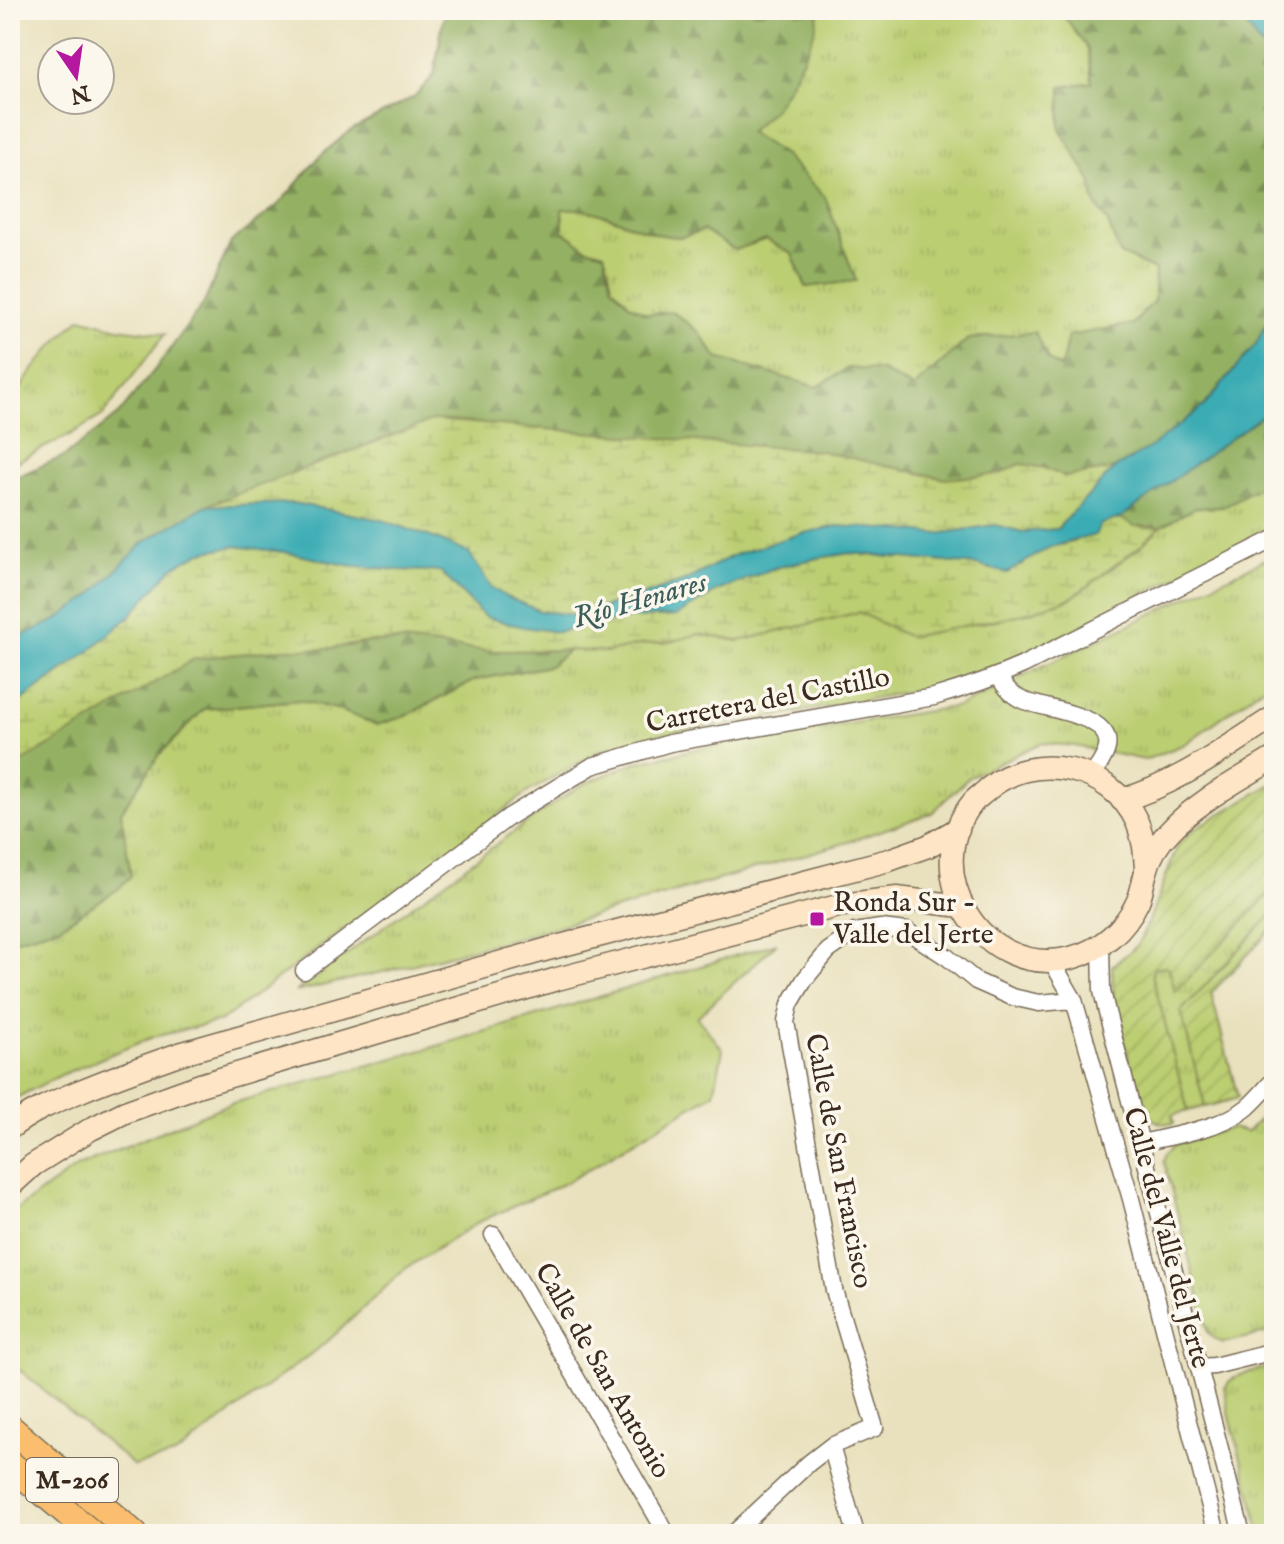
<svg xmlns="http://www.w3.org/2000/svg" width="1284" height="1544" font-family="'IM FELL English',serif">
<defs>
<pattern id="grass-tufts" width="24" height="20" patternUnits="userSpaceOnUse" patternTransform="scale(2)"><rect width="24" height="20" fill="#bbce72"/><path d="M3 7l-1-3M5 7V3M7 7l1-3M15 17l-1-3M17 17v-4M19 17l1-3" fill="none" stroke="#a2b162"/></pattern>
<pattern id="forest-firs" width="22" height="20" patternUnits="userSpaceOnUse" patternTransform="scale(2)"><rect width="22" height="20" fill="#94b164"/><path d="M5 1l3.5 6h-7zM16 11l3.5 6h-7z" fill="#7a9052"/></pattern>
<pattern id="wetland-marsh" width="20" height="14" patternUnits="userSpaceOnUse" patternTransform="scale(2)"><rect width="20" height="14" fill="#bbce72"/><path d="M1 5h8M5 5V1M11 12h8M15 12V8" fill="none" stroke="#a2b162"/></pattern>
<pattern id="garden-furrows" width="10" height="10" patternUnits="userSpaceOnUse" patternTransform="scale(2)"><rect width="10" height="10" fill="#bbce72"/><path d="M-1 1l2-2M0 10L10 0M9 11l2-2" fill="none" stroke="#a2b162"/></pattern>
</defs>
<rect width="100%" height="100%" fill="#fbf7ec"/>
<filter id="ink" filterUnits="userSpaceOnUse"><feTurbulence type="fractalNoise" baseFrequency=".0125" numOctaves="2"/><feDisplacementMap in="SourceGraphic" scale="16" xChannelSelector="R" yChannelSelector="G"/><feConvolveMatrix kernelMatrix="1 2 1 2 8 2 1 2 1" color-interpolation-filters="sRGB"/></filter>
<filter id="wash" filterUnits="userSpaceOnUse"><feTurbulence type="fractalNoise" baseFrequency=".006" numOctaves="4" result="noise"/><feDisplacementMap in="SourceGraphic" scale="32" xChannelSelector="R" yChannelSelector="G"/><feGaussianBlur stdDeviation="1.8" result="paint"/><feColorMatrix in="noise" values="0 0 0 0 0 0 0 0 0 0 0 0 0 0 0 0 0 1.4 0 .05"/><feComposite in="paint" operator="in"/></filter>
<g filter="url(#wash)">
<rect width="100%" height="100%" fill="#e9e1be"/>
<path fill="url(#grass-tufts)" stroke="#7b7c48" stroke-width="2" d="M817,10H1065L1064,16L1088,49L1092,82L1060,129L1093,183L1094,201L1108,223L1120,254L1155,270L1154,301L1133,324L1068,336L1061,368L1048,361L913,388L882,371L818,388L717,358L699,332L647,314L630,305L612,286L608,266L604,253L586,248L563,231L562,208H583L654,232L703,229L735,250L766,239L792,254L806,287L855,281L825,197L784,155L748,132L819,15Z
M81,318L118,328L165,334L103,415L71,434L10,465C10,451 7,419 11,408C21,379 58,338 81,318Z
M1274,478V527L1070,632L998,665L943,685L785,715L656,735L601,750L528,792L221,1021L153,1037L61,1075L10,1101V941L59,927L118,889L131,876L120,812L159,755L204,709L299,700L337,709L377,725L405,716L475,680L549,666L569,650L608,652L638,645L670,642L698,634L739,641L859,612L883,623L952,626L982,623L1027,613L1071,598L1140,547L1160,527L1194,508L1223,507Z
M1274,555V679L1185,744L1145,760L1075,746L1041,743L969,777L932,813L845,843L531,934L391,970L295,992L516,830L581,785L634,763L710,746L960,706Z
M1274,783V927L1211,993L1238,1098L1172,1115L1174,1123C1157,1126 1150,1118 1141,1105L1114,1004L1112,966L1137,946L1149,921L1178,845L1196,828Z
M777,943L697,1017L723,1050L714,1093L567,1182L479,1222L405,1269L328,1341L175,1455L134,1466L10,1362V1214L78,1166L226,1105L437,1046Z
M1274,1104V1331L1223,1343L1214,1338L1208,1332L1164,1161L1167,1153L1175,1145L1232,1128L1247,1132Z
M1274,1365V1534H1261L1229,1413L1225,1388L1230,1381L1237,1376Z"/>
<path fill="url(#forest-firs)" stroke="#686e41" stroke-width="2" d="M448,10H817C823,27 787,90 776,106C769,116 757,124 749,132L784,155L825,197L856,281L806,287L792,254L766,239L735,250L703,230C696,232 687,237 679,237C638,236 603,205 562,209L563,231L586,248L604,253L612,286L630,305L647,314L673,312L699,332L717,358L817,387L848,368L882,371L913,388L968,339L1035,332L1048,360L1061,368L1068,336L1133,324L1154,301L1155,270L1120,254L1108,223L1094,201L1092,183L1060,129L1061,87L1092,82L1088,49L1064,16L1065,10H1237L1258,43L1274,54V309L1256,344L1205,405L1152,446L1114,469L1065,477L1044,468L1020,464L1000,474L945,479L820,451L434,420L205,506L144,542L92,595L55,621L10,641V484L20,475L65,456L118,415L157,367L204,303L231,242L279,204L321,155L351,130L414,97L434,75L443,20Z
M1274,407V478L1223,507L1194,508L1160,527L1134,526L1120,518Z
M403,641L489,651L569,650L549,666L475,680L405,716L377,725L337,709L299,700L204,709L159,755L121,812L131,876L118,889L59,927L10,941V769L194,659L281,649H326L370,642Z"/>
<path fill="url(#wetland-marsh)" stroke="#7b7c48" stroke-width="2" d="M434,420L820,451L945,479L1000,474L1020,464L1044,468L1065,477L1114,469L1057,529L1023,532L995,525L937,534L911,531L734,555L685,581L627,601L573,615L540,611L506,597L491,587L439,540L382,520L293,503L205,506Z
M1120,518L1134,526L1160,527L1139,547L1071,598L1027,613L909,637L859,612L739,641L698,634L670,642L638,645L608,652L569,650L489,651L403,641L370,642L326,649H281L194,659L10,769V709L88,652L129,617L173,567L201,552L235,546L284,552L347,565L397,570L440,571L485,617L559,632L591,624L633,618L676,616L717,591L774,568L818,558L850,553L977,565L1007,573L1050,547L1074,542L1101,524Z"/>
<path fill="url(#garden-furrows)" stroke="#7b7c48" stroke-width="2" d="M1274,783V889L1175,992L1169,968L1165,966L1154,968L1152,974L1188,1111L1172,1115L1174,1123C1157,1126 1150,1118 1141,1105L1114,1004L1112,966L1137,946L1149,921L1178,845L1196,828Z
M1274,912V927L1211,993L1238,1098L1205,1107L1181,1011Z"/>
<path fill="#3bacb4" stroke="#3b6b69" stroke-width="2" d="M1237,10H1274V54L1258,43Z
M1274,309V407L1120,518L1101,524L1095,535L1050,547L1007,573L977,565L850,553L818,558L774,568L717,591L676,616L633,618L591,624L559,632L523,627L485,617L440,571L398,570L347,565L284,552L235,546L201,552L173,567L129,617L88,652L10,709V641L55,621L92,595L144,542L205,506L293,503L382,520L439,540L469,553L491,587L506,597L540,611L573,615L627,601L685,581L734,555L799,534L839,526L911,531L937,534L995,525L1023,532L1057,529L1114,469L1152,446L1205,405L1256,344Z"/>
</g>
<g filter="url(#ink)">
<g fill="none" stroke-linecap="round" stroke-linejoin="round">
<defs>
<path id="street" d="M998,676C1004,685 1010,694 1020,699C1041,710 1114,713 1107,748C1105,758 1097,768 1092,776
M1101,945L1102,991L1107,1012L1242,1534
M1051,960L1074,1000L1131,1199L1217,1534
M304,971L510,816L592,766L670,743L934,697C965,688 994,678 1023,665L1274,539
M1141,1143C1172,1136 1223,1128 1248,1107C1257,1099 1265,1089 1274,1080
M493,1235L667,1534
M1199,1367L1214,1366L1274,1351
M831,1446L856,1534
M733,1534L809,1463L831,1446L875,1428L834,1290L786,1022L790,1004L805,979L828,951L855,932L881,928L907,931L947,957L976,981L1012,997L1039,1003L1074,1000"/>
<path id="secondary" d="M1122,800C1178,784 1225,748 1274,717
M1146,869C1145,853 1144,838 1137,822C1112,766 1034,750 988,789C984,793 978,797 974,801C915,871 982,980 1071,958C1101,950 1125,929 1138,901C1142,892 1143,881 1146,872C1150,855 1158,843 1170,831C1196,802 1241,779 1274,758
M10,1128C30,1112 54,1102 78,1092C111,1078 145,1066 179,1054L548,949L889,860L928,846L958,829
M10,1186L33,1165L91,1129L125,1112L200,1085L557,979L842,905L897,898L961,906"/>
<path id="primary" d="M10,1428L134,1534
M10,1464L92,1534"/>
</defs>
<use href="#street" stroke="#786a56" stroke-width="19"/>
<use href="#secondary" stroke="#786a56" stroke-width="25"/>
<use href="#primary" stroke="#786a56" stroke-width="29"/>
<use href="#street" stroke="#fff" stroke-width="16"/>
<use href="#secondary" stroke="#fde5c5" stroke-width="22"/>
<use href="#primary" stroke="#fabe6e" stroke-width="26"/>
</g>
</g>
<rect fill="#b5179e" stroke="#fbf7ec" stroke-width="3" x="809" y="911" width="16" height="16" rx="4"/>
<g text-anchor="middle" dominant-baseline="central" stroke-width="7" stroke-linejoin="round" paint-order="stroke">
<rect fill="#fbf7ec" stroke="#75685c" stroke-width="2" x="26" y="1458" width="92" height="44" rx="6"/>
<g font-size="26" font-weight="bold" fill="#3b2a1e">
<text x="72" y="1480">M-206</text>
</g>
<g font-size="28" fill="#3b2a1e" stroke="#fbf7ec">
<text transform="translate(768 701) rotate(-11)">Carretera del Castillo</text>
<text transform="translate(838 1161) rotate(79)">Calle de San Francisco</text>
<text transform="translate(1166 1238) rotate(75)">Calle del Valle del Jerte</text>
<text transform="translate(602 1371) rotate(60)">Calle de San Antonio</text>
</g>
<g font-size="28" fill="#3b2a1e" stroke="#fbf7ec" text-anchor="start">
<text x="833" y="903">Ronda Sur -<tspan x="833" dy="32">Valle del Jerte</tspan></text>
</g>
<g font-size="30" font-style="italic" fill="#3b5e5a" stroke="#fbf7ec">
<text transform="translate(640 601) rotate(-16)">Río Henares</text>
</g>
</g>
<rect width="1284" height="1544" fill="none" stroke="#fbf7ec" stroke-width="40"/>
<g transform="translate(76 76) rotate(167)"><circle r="38" fill="#fbf7ec" stroke="#aea59a" stroke-width="2"/>
<path d="M0-6L14 30L0 20L-14 30Z" fill="#b5179e"/>
<text y="-12" font-size="22" font-weight="bold" text-anchor="middle" fill="#3b2a1e">N</text>
</g>
</svg>
